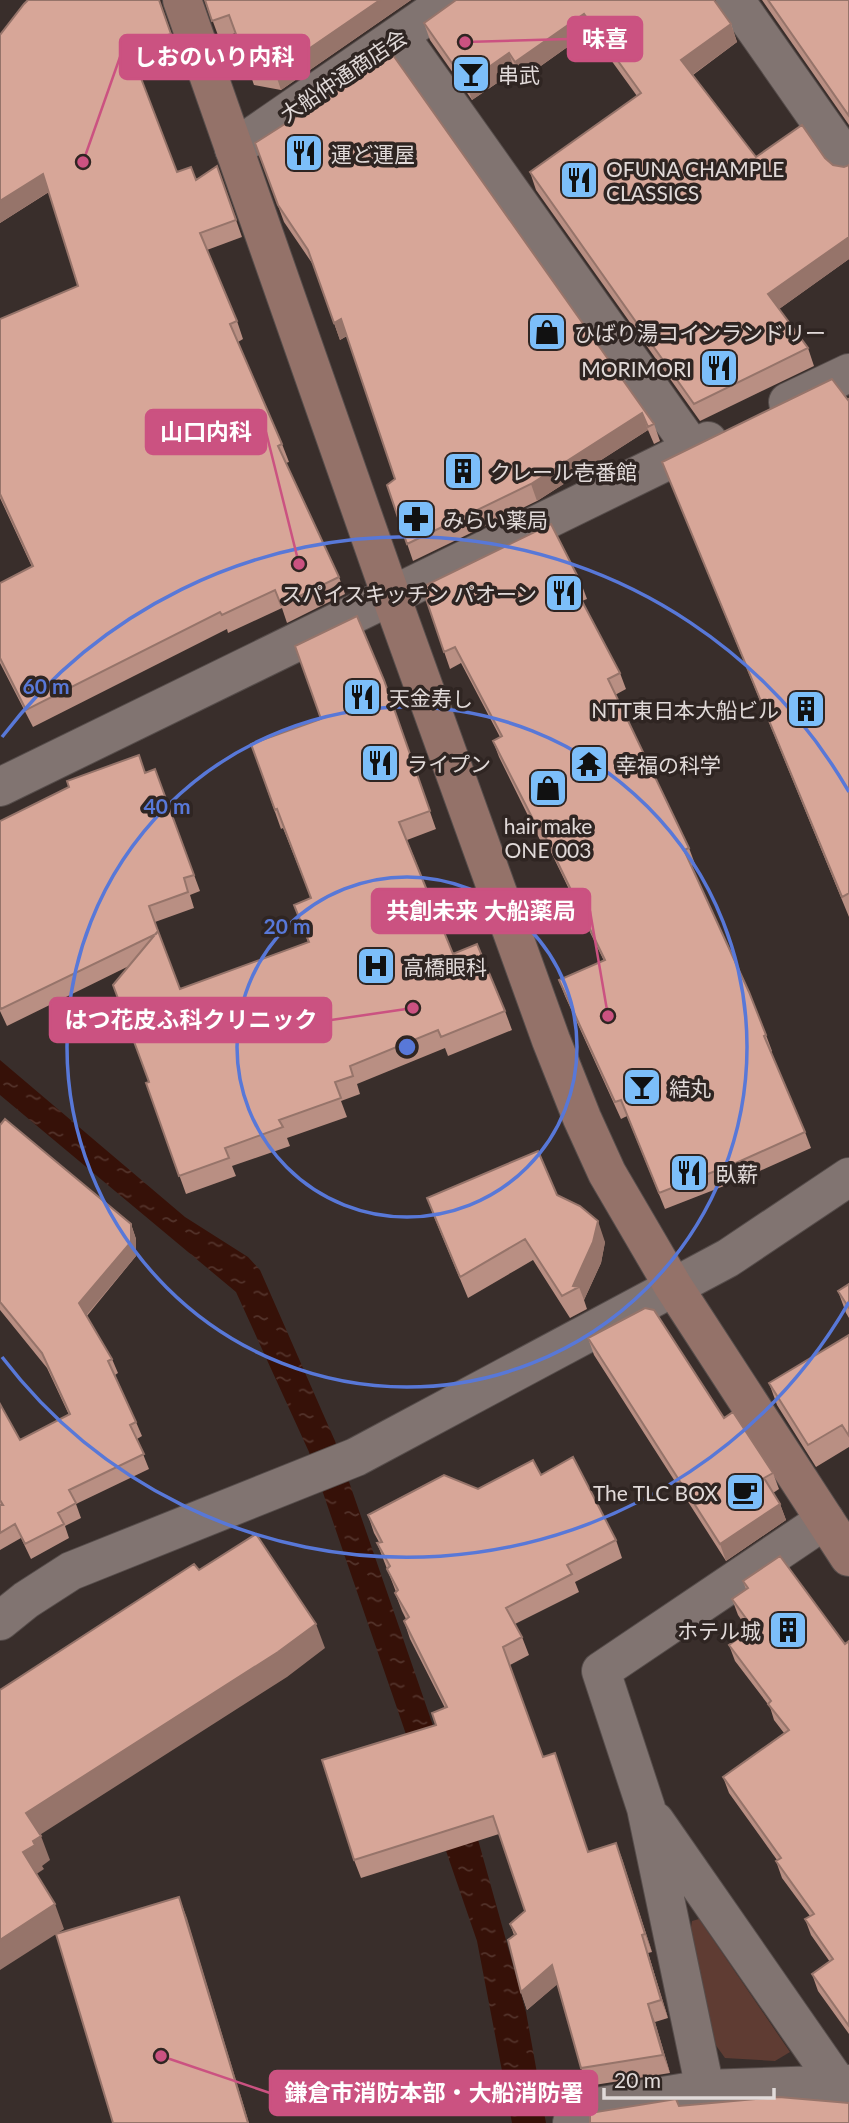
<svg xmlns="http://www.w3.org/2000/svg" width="849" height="2123" font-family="Lato,'Noto Sans JP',sans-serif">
<defs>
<pattern id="water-ripples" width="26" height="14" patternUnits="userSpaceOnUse" patternTransform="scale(1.75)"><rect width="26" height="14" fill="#361108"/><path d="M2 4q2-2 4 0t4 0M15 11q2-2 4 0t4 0" fill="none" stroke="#53332b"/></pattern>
</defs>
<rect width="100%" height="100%" fill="#392e2b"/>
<path fill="#5f3c33" d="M699,1919L790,2052L775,2061L725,2058L715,2044L690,1933L692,1921Z"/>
<path fill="url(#water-ripples)" d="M0,1060L185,1217L248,1257L260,1270L335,1441L459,1801L467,1800L526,2012L546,2123H512L477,1941L309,1452L236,1292L0,1095Z"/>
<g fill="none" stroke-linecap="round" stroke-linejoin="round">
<defs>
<path id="street" d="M735,0L849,163
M400,36L692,448
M234,149L450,0
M788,402L849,373
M0,787L708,441
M0,1621L26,1600L71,1571L356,1457L728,1258L849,1177
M655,1821L837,2083
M705,2089L646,1808L601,1671L825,1520
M572,2123L584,2109L705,2089L849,2084"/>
<path id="secondary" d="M182,0L391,596L551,1040L582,1118L607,1173L673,1286L849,1557"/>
</defs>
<use href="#street" stroke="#564d4b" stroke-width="40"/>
<use href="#secondary" stroke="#564d4b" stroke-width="40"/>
<use href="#street" stroke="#817471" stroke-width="38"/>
<use href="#secondary" stroke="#947269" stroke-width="38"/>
</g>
<path fill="#b98f83" d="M205,0H411L281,90L254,85L236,33L219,38Z
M714,0L731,24L737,42L693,75L756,157L849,259L779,309L808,348L814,366L700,421L536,190L530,172L637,96L590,31L521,80L515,71L472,100L430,40L424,23Z
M762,0H849V125Z
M161,7L177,52L136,65L177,172L196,180L217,166L242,237L207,250L237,321L243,339L238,342L282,444L289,462L286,463L339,577L345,594L287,623L282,608L228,633L227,629L33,727L0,663V583L32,567L0,498V319L78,286L49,192L0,223V35Z
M388,48L654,424L660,441L654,444L648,430L537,501L413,561L387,485L395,479L347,336L340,340L314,266L284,222L255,143L337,90L335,85Z
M849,399V917L671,484L662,462Z
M581,583L587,599L582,601L620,673L626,689L615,695L689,848L695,864L691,866L766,1035L772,1051L771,1052L805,1132L811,1148L742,1179L665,1209L627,1116L621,1119L565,996L559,980L604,961L547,844L543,846L499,757L493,741L500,737L461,663L450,669L422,587Z
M384,680L436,829L407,840L453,954L505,1011L512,1030L448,1056L445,1048L357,1084L360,1094L341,1101L347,1117L287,1138L290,1146L232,1166L236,1176L186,1194L146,1083L149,1082L129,966L7,1026L0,1011V821L145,773L155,769L200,891L190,895L194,908L155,922L180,989L308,942L294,905L311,898L283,828L281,829L251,744L321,719Z
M0,1125L131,1224L136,1239V1256L87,1316L112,1359L118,1373L115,1375L136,1422L142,1436L137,1439L149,1469L76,1504L81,1518L65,1526L69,1538L31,1559L21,1538L0,1550V1404L20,1440L69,1415L47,1368L0,1310Z
M557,1195L605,1242L601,1263L584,1300L587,1309L570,1318L533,1260L468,1298L435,1219L427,1198Z
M849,1284V1318L846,1313L838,1291Z
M849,1335V1447L816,1467L777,1405L769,1383Z
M588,1338L724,1418L773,1473L779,1489L773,1493L780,1504L786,1520L726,1561L594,1355Z
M541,1475L616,1540L622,1558L575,1582L579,1592L515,1624L522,1637L529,1655L510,1665L543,1757L588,1852L616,1843L652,1952L648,1953L668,2018L655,2022L670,2073L588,2086L581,2068L557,1984L527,2010L521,1992L514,1935L510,1924L525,1911L499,1834L361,1878L354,1860L445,1708L410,1639L404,1621L406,1619L402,1611L395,1593L396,1592L377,1543L379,1542L374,1533L368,1515Z
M743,1581L845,1644L849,1641V2034L818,1991L812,1974L830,1962L811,1935L805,1919L810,1916L782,1878L776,1861L777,1860L729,1793L723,1777L784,1733L774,1720L770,1707L735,1661L729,1645L749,1631L738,1615L732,1599L746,1589Z"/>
<path fill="#96746a" d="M380,0H411L281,90L275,72Z
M584,14L590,31L521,80L515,62Z
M731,24L737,42L688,78L681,60Z
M509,53L515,71L472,100L466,83Z
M43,174L50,191L0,223V201Z
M849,237V259L775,312L768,294Z
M341,319L348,335L340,340L334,323Z
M642,413L648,430L537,501L531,484Z
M598,1221L605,1242L601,1263L584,1300L579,1287L573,1286Z
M131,1224L136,1239V1256L84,1318L79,1303Z
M780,1504L786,1520L726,1561L720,1544Z
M316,1624L325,1648L287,1677L35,1838L26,1813Z
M41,1836L50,1860L42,1866L44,1869L32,1877L23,1852L33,1841Z
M616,1843L623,1861L652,1952L645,1934Z
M179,1897L187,1918L249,2123H248Z
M55,1904L64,1929L0,1970V1940Z
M642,1935L648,1953L668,2018L661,2000Z
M552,1965L559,1983L527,2010L521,1992Z
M648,2004L655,2022L670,2073L663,2055Z"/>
<path fill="#d7a698" stroke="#96746a" stroke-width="2" d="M28,0H159L171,34L129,47L177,172L191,167L196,180L217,166L236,220L200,233L237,321L230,324L282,444L278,446L339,577L281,605L275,590L222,615L220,612L26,710L0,658V583L33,566L0,494V319L78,286L43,174L0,201V35L24,4Z
M205,0H380L275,72L248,67L229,15L212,21Z
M456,0H714L731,24L681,60L756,157L802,125L825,158L833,165L844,167L849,165V237L768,294L808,348L694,404L530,172L641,93L584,14L515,62L509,53L466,83L424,23Z
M768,0H849V116Z
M388,48L654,424L648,427L642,413L531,484L407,544L387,485L395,479L341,319L334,323L308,250L278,205L255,143L343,87L335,85Z
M832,379L848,400L849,399V893L842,897L662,462Z
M551,524L581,583L574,586L620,673L608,679L689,848L684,850L749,992L766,1035L764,1036L805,1132L736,1163L659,1193L621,1100L615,1102L559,980L605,960L541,828L538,829L493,741L502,736L455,647L444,652L422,587Z
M357,616L384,680L430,811L399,822L453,954L477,944L505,1011L441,1037L438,1030L350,1066L353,1076L335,1082L341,1098L279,1120L283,1127L225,1148L229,1158L179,1176L146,1083L149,1082L113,985L158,931L180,989L309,942L294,905L311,898L277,809L275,810L251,744L321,719L295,646Z
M139,755L145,773L155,769L194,875L184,878L188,892L149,906L158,931L156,934L1,1009L0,1007V821L69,787L67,781Z
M5,1119L131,1224V1242L79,1303L112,1359L108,1361L136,1422L130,1425L144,1454L69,1490L76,1503L58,1513L64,1524L25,1544L15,1524L0,1533V1505H3L0,1500V1404L20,1440L70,1414L42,1353L0,1302V1125Z
M538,1151L557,1195L580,1206L598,1221L593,1242L573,1286L579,1287L562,1296L525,1239L460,1277L427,1198Z
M849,1284V1308L838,1291Z
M645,1308L654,1310L724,1418L733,1412L773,1473L764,1478L780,1504L720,1544L588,1338Z
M849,1335V1436L842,1425L808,1445L769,1383Z
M573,1457L616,1540L567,1565L572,1574L506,1608L522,1637L503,1647L543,1757L555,1753L588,1852L616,1843L645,1934L642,1935L661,2000L648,2004L663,2055L581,2068L552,1965L521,1992L508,1940L516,1934L510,1924L525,1911L493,1816L354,1860L322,1760L436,1725L432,1713L447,1707L404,1621L409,1617L395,1593L398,1590L387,1569L390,1566L377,1543L382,1542L368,1515L444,1475L478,1489L533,1460L541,1475Z
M256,1534L316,1624L278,1652L26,1813L41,1836L33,1841L35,1845L23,1852L55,1904L0,1940V1690L194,1564L199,1570Z
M780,1556L845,1644L849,1641V2026L812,1974L833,1959L805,1919L814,1914L776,1861L781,1858L723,1777L789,1730L768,1704L771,1701L729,1645L753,1628L732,1599L748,1588L743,1581Z
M179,1897L248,2123H113L56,1934Z
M779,2097L849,2103V2123H590V2113L676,2099L679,2106Z"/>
<g fill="none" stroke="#5878d8" stroke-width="3.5">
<circle cx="407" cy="1047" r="170"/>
<circle cx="407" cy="1047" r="340"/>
<path d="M849 1302A510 510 0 0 1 2 1357M2 737A510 510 0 0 1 849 792"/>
</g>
<defs>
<symbol id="bar-square" viewBox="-11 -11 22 22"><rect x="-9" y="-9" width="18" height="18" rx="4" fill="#7cbef9" stroke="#2f2522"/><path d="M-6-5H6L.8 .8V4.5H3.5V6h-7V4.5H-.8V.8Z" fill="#111"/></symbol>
<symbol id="restaurant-square" viewBox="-11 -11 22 22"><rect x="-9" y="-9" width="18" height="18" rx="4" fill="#7cbef9" stroke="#2f2522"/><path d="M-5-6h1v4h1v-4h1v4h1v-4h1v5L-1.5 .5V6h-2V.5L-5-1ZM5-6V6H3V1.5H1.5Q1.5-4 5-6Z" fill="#111"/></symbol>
<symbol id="shop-square" viewBox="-11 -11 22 22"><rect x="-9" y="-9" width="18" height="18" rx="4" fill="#7cbef9" stroke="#2f2522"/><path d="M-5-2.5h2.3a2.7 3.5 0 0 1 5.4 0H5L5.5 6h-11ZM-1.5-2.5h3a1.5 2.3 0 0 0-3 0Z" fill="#111"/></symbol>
<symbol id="building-square" viewBox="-11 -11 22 22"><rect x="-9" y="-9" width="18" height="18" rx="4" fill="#7cbef9" stroke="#2f2522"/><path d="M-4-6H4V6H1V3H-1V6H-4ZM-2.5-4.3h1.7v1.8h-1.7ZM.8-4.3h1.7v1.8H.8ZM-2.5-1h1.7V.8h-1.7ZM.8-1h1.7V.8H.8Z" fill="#111"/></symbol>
<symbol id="pharmacy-square" viewBox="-11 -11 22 22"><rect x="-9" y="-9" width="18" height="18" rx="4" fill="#7cbef9" stroke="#2f2522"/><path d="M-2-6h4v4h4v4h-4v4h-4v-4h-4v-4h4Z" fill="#111"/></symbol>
<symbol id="temple-square" viewBox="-11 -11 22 22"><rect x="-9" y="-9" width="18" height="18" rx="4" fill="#7cbef9" stroke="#2f2522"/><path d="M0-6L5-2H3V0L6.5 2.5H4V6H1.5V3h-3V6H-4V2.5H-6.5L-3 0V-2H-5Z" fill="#111"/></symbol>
<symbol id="hospital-square" viewBox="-11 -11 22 22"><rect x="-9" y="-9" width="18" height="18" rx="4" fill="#7cbef9" stroke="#2f2522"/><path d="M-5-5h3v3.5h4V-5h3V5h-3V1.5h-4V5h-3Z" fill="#111"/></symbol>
<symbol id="cafe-square" viewBox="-11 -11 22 22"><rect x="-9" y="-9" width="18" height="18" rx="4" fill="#7cbef9" stroke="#2f2522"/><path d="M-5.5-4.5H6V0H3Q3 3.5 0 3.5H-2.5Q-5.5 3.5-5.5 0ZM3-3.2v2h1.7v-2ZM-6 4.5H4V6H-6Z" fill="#111"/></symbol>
</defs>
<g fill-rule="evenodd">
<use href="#bar-square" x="449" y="52" width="44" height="44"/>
<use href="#restaurant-square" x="282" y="131" width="44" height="44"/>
<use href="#restaurant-square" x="557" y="158" width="44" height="44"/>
<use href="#shop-square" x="525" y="310" width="44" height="44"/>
<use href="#restaurant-square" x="697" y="346" width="44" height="44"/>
<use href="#building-square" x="441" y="449" width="44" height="44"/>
<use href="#pharmacy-square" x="394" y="497" width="44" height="44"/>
<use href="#restaurant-square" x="542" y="571" width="44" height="44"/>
<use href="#restaurant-square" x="340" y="675" width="44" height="44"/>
<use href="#building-square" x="784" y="687" width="44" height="44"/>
<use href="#restaurant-square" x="358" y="741" width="44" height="44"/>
<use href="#temple-square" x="567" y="742" width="44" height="44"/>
<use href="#shop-square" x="526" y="766" width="44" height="44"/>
<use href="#hospital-square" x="354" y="944" width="44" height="44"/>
<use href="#bar-square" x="620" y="1065" width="44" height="44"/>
<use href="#restaurant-square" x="667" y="1151" width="44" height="44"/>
<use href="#cafe-square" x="723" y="1470" width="44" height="44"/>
<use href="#building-square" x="766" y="1608" width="44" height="44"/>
</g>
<g text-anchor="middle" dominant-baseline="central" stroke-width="7" stroke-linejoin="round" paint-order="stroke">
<g font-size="21" fill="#e1dad9" stroke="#2f2522" text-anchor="start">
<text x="498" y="74">串武</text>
<text x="331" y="153">運ど運屋</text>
<text x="606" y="168">OFUNA CHAMPLE<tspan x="606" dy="24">CLASSICS</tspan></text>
<text x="574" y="332">ひばり湯コインランドリー</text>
<text x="692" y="368" text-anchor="end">MORIMORI</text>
<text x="490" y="471">クレール壱番館</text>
<text x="443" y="519">みらい薬局</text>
<text x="537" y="593" text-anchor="end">スパイスキッチン パオーン</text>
<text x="389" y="697">天金寿し</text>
<text x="779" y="709" text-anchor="end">NTT東日本大船ビル</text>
<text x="407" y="763">ライプン</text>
<text x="616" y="764">幸福の科学</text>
<text x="548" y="825" text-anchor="middle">hair make<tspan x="548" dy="24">ONE 003</tspan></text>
<text x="403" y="966">高橋眼科</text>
<text x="669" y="1087">結丸</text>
<text x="716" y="1173">臥薪</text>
<text x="718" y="1492" text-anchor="end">The TLC BOX</text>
<text x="761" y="1630" text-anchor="end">ホテル城</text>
</g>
<g font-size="21" fill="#e1dad9" stroke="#2f2522">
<text transform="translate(343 75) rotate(-34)">大船仲通商店会</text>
</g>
</g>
<circle cx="407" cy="1047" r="10" fill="#5878d8" stroke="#2f2522" stroke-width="3.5"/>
<g font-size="21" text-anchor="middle" font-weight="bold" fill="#5878d8" stroke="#2f2522" stroke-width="7" stroke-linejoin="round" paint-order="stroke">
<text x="46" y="694">60 m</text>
<text x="167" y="814">40 m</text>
<text x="287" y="934">20 m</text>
</g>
<path fill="none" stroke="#cb5281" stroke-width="2.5" d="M465 42L568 39M83 162L120 57M299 564L266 432M608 1016L590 911M413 1008L331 1020M161 2056L270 2093"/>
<g fill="#cb5281" stroke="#2f2522" stroke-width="2.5">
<circle cx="465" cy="42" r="7"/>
<circle cx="83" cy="162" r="7"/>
<circle cx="299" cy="564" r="7"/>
<circle cx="608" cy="1016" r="7"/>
<circle cx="413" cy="1008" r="7"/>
<circle cx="161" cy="2056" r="7"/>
</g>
<g fill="#cb5281" stroke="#cb5281" stroke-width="2.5">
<rect x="568" y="17" width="74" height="44" rx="7"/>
<rect x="120" y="35" width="189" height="44" rx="7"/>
<rect x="146" y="410" width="120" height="44" rx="7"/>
<rect x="372" y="889" width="218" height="44" rx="7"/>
<rect x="50" y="998" width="281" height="44" rx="7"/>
<rect x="270" y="2071" width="327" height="44" rx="7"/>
</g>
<g font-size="23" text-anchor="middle" font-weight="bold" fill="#fff">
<text x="605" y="47">味喜</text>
<text x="214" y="65">しおのいり内科</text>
<text x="206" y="440">山口内科</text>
<text x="481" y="919">共創未来 大船薬局</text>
<text x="191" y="1028">はつ花皮ふ科クリニック</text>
<text x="434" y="2101">鎌倉市消防本部・大船消防署</text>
</g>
<path d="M604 2088v10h170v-10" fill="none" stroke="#e1dad9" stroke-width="3.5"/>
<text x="614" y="2088" font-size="21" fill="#e1dad9" stroke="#2f2522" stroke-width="5" paint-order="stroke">20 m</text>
</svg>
